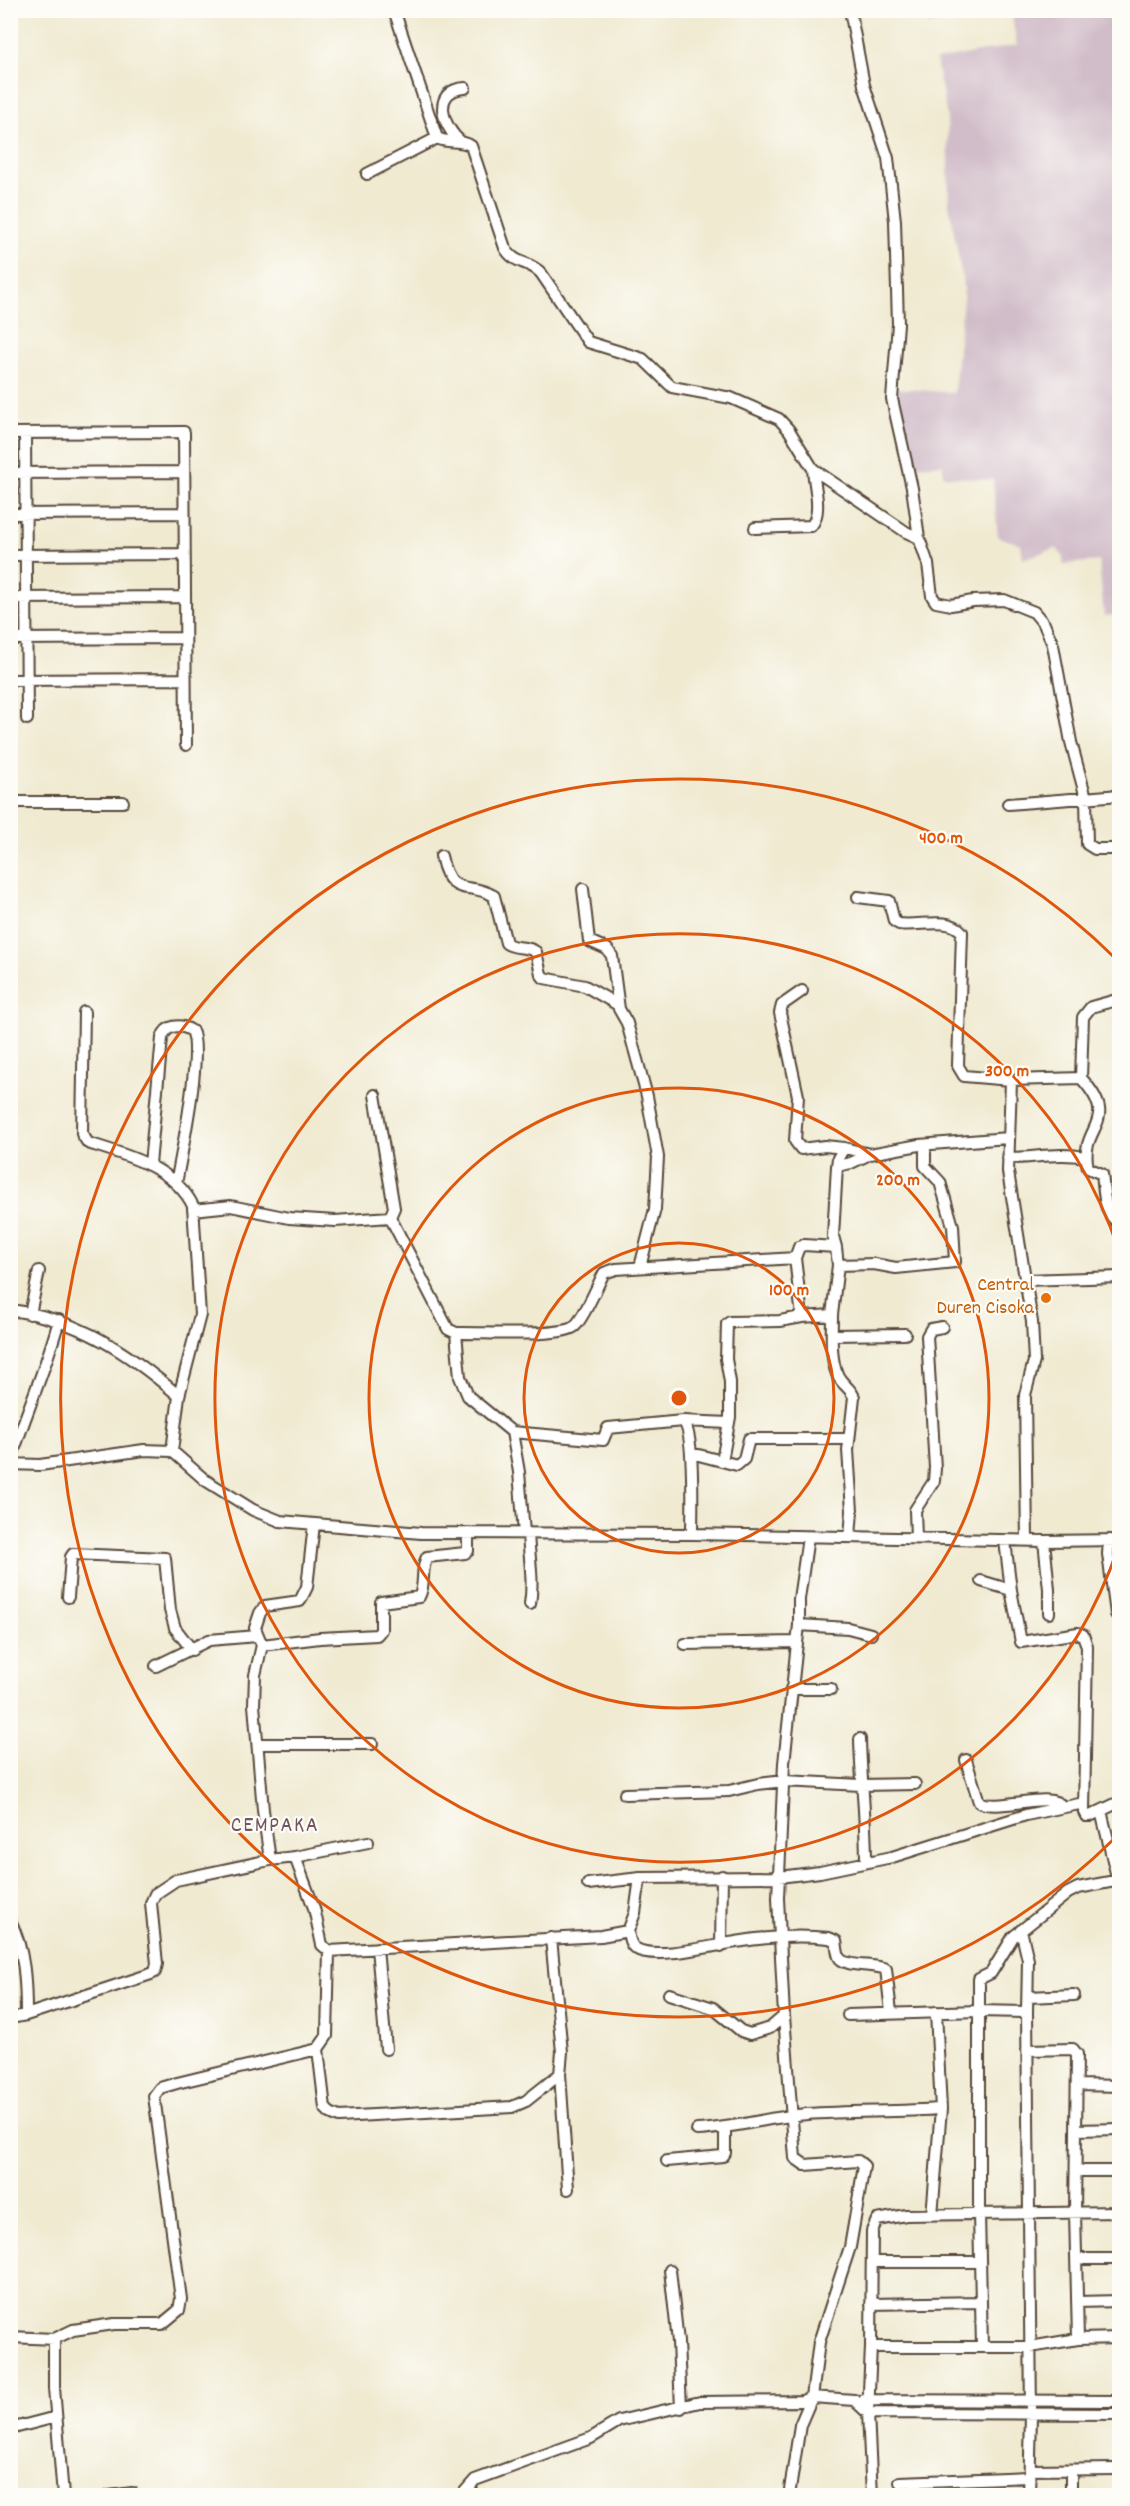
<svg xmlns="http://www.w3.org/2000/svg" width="1130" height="2506" font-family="Dekko,sans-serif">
<rect width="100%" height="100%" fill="#fdfcf7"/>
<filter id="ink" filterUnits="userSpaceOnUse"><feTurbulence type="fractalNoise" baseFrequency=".0167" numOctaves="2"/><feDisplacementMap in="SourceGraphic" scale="12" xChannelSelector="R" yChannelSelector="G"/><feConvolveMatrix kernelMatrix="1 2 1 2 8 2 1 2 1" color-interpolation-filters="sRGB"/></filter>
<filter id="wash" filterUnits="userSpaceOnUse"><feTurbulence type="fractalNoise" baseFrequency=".008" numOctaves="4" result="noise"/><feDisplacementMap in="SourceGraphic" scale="24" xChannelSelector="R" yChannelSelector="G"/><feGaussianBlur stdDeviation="1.35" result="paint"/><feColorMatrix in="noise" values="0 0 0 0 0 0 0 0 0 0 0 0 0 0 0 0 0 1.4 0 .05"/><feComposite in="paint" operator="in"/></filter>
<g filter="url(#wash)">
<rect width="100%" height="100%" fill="#f0ead1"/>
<path fill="#d1bdc9" d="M923,11V10L993,11L928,25Z
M1011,11H1119V615L1104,616L1099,561L1063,564V556L1056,548L1023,559L1021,544L998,537L993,480L943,476V464L913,466L898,418L895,388L954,393L964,288L949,205L947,117L936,60L1017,45Z"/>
</g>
<g filter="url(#ink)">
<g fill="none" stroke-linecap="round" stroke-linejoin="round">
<defs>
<path id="minor" d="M394,10L437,138C448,144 461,139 471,146L505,248C515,265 528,260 541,273L588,342L643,359L672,387L731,398L779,419L789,430L813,469L906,532L919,538
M850,10L864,85L888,158L895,221L898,324L892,399L912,488L919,538L928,564L932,596L936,602L951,605L973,601L1004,600L1034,612L1044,624L1053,645L1071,742L1086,798L1087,844L1095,849H1120
M461,142C442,127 431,90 465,88
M367,174L437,138
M10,433L184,432L186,745
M25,433L27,719
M10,473L184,472
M10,514L184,513
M755,528L811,526C823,513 814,486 813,469
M10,555L184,554
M10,598L185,597
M10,639L185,638
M10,680L185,679
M10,802H123
M1008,804L1120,795
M441,856C451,901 468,880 494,896L506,943C515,950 527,945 536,952L541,974L544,978L585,986L618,1005
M583,889L589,941L607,949L612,956L619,1009L627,1023L647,1096L658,1157L655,1209L640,1267
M858,897L889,901L894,921L899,924C919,927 948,916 962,932L958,1066L964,1076L1011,1080L1081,1078L1083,1017L1091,1007L1120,999
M84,1012L82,1134L88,1143C126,1155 174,1167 193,1206L200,1315L179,1396
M1081,1078C1123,1124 1078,1125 1088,1168L1102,1174C1105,1192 1102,1213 1120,1224
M1011,1080L1008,1172L1032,1322L1034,1361L1025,1395L1027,1541
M375,1095L394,1208L390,1217
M844,1148L870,1154L919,1145L1008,1138
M1008,1158C1035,1158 1059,1152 1085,1157
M150,1164L162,1038C166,1025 180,1023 192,1031C203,1052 181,1156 176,1184
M837,1166L851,1163L870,1154
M193,1210L231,1206L289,1218L335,1221L390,1217L448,1329L456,1333C479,1332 563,1338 575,1326C585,1316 597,1286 604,1273L616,1269L795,1258L799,1247L804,1245L836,1247L833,1236L837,1166L838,1158L844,1148L825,1146L801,1149L795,1141L798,1096L780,1013L782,1005L802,991
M838,1265L874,1264L896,1268L955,1262L953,1226L940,1182L925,1166V1145
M1025,1280L1120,1277
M10,1310C77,1318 129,1353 179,1396L172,1451
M30,1314L39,1271
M832,1315C832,1333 830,1357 837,1374C841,1384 850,1387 854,1397L848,1450L852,1511L850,1537
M802,1317L832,1315L838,1265L836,1247
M456,1333L460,1377L468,1396L512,1432L519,1472L524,1533
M832,1335L905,1334
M683,1421L729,1423
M512,1432L603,1440L608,1428L683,1421C695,1432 692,1514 692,1534
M691,1453L737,1465L744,1459L749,1439H849
M722,1461L730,1417V1382L726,1359L727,1324L730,1322L780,1321L802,1317L795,1258
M10,1463C25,1414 46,1369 59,1320
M10,1464L40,1465L144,1450L172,1451L205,1480L253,1510L280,1521L421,1533L692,1534L1044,1541L1120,1540
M528,1533C529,1557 534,1580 530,1604
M808,1537L799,1599V1625L784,1763L778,1898L784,2016L795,2158L805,2165L858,2161L864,2166L850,2247L819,2342L812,2397L854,2400L868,2413L1120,2414
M916,1537L915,1510L934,1481L935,1468L927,1336L931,1329L942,1327
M1109,1540L1108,1554L1116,1614
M1005,1541L1011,1590L1021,1642L1078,1633L1083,1635L1087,1646L1084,1812L1086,1816H1090L1115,1804
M1044,1541L1049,1589V1613
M981,1581L1011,1590
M68,1597L71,1557L73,1554L165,1558L170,1610L175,1628L192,1650
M799,1625L848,1628L871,1634
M685,1644L797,1642
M262,1645L320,1638L377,1635L381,1630V1602L419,1597C426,1585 420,1570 427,1557L465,1553L468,1551V1533
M156,1666L209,1640L257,1636
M791,1689H831
M860,1739C861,1780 866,1821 866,1862
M258,1744H372
M966,1760L979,1802C1000,1812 1050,1790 1063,1807
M625,1794L729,1791L758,1784L784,1781L861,1785L915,1784
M1101,1811L1119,1885
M295,1857L368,1842
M270,1860L263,1810L254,1705L255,1675L262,1645L255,1628L260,1613L265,1606L300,1601L307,1587L314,1524
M588,1884L640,1878
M10,1921C25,1949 26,1984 26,2015
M1021,1930L1028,1960L1027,2012
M628,1931C629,1937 630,1945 635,1948C653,1961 715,1945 736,1942C766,1937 800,1935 829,1938L836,1941C837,1946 837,1952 839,1957C843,1967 875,1964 886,1969L891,2012
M551,1938L562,2052L560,2074L568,2189
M721,1946L722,1876
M377,1948L386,2049
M669,1994L713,2008L741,2031L750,2034L770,2028L784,2016
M1028,1997L1074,1995
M848,2015L979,2011L1027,2012L1031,2415L1029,2496
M10,2018L26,2015L151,1974L155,1972L157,1964L151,1903L155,1894L176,1880L270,1860L295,1857L314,1908L322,1945L329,1951L601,1936L628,1931L635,1913L640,1878L779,1877L820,1872L892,1857L1026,1815L1084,1803
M318,2049L325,2108L330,2113L339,2117L512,2107L526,2101L560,2074
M1027,2050L1073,2049L1077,2054L1075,2212L1078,2339
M1077,2085L1120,2086
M697,2130C734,2128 770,2117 807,2114C851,2111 896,2112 941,2109
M1076,2130L1120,2129
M667,2161L723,2156L725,2153V2128
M1076,2171H1120
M932,2215L941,2109L936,2012
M1077,2259H1120
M872,2262H980
M670,2270L678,2342L681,2408
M1077,2302L1120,2301
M871,2304L981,2302
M10,2337L54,2339
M871,2347L872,2231L877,2220L906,2215L1120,2212
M982,2347L979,2214V1979L991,1973L1013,1937L1068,1893L1078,1888L1120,1880
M864,2400L1120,2401
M10,2429L56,2417
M1030,2470L1116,2469
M900,2482L1029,2477
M63,2496L54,2388V2339L73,2330L114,2324H162L179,2310L181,2299L154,2096L160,2088L177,2083L318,2049L327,2036L329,1951
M109,2496L132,2493
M461,2496L475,2480L591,2438L619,2421L700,2402L802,2401L812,2397
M789,2496L800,2425L812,2397
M872,2496L868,2413L871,2347H1030L1078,2339L1120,2338
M916,2496V2482
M1071,2496V2470"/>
</defs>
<use href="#minor" stroke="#564739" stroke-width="14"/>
<use href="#minor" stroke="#fff" stroke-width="10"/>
</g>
</g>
<g fill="none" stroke="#df570d" stroke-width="3">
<circle cx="679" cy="1398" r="155"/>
<circle cx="679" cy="1398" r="310"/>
<path d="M1119 1545A464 464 0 1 1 1119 1251"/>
<path d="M1117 1836A619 619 0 1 1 1117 960"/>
</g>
<circle fill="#e8710a" stroke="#fdfcf7" stroke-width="2" cx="1046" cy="1298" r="6"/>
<g text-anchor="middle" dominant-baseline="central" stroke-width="4.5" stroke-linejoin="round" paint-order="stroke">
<g font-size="20" fill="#c56008" stroke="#fdfcf7" text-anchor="end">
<text x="1034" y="1286">Central<tspan x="1034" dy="23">Duren Cisoka</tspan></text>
</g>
<g font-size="22" letter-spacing="1.5" fill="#735660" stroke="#fdfcf7">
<text x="275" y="1826">CEMPAKA</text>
</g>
</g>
<circle cx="679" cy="1398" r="9" fill="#df570d" stroke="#fdfcf7" stroke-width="3"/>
<g font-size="18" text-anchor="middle" font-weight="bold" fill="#df570d" stroke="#fdfcf7" stroke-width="4.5" stroke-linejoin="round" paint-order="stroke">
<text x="941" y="843">400 m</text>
<text x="1007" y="1076">300 m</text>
<text x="898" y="1185">200 m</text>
<text x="789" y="1295">100 m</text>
</g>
<rect width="1130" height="2506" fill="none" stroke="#fdfcf7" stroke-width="36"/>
</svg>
